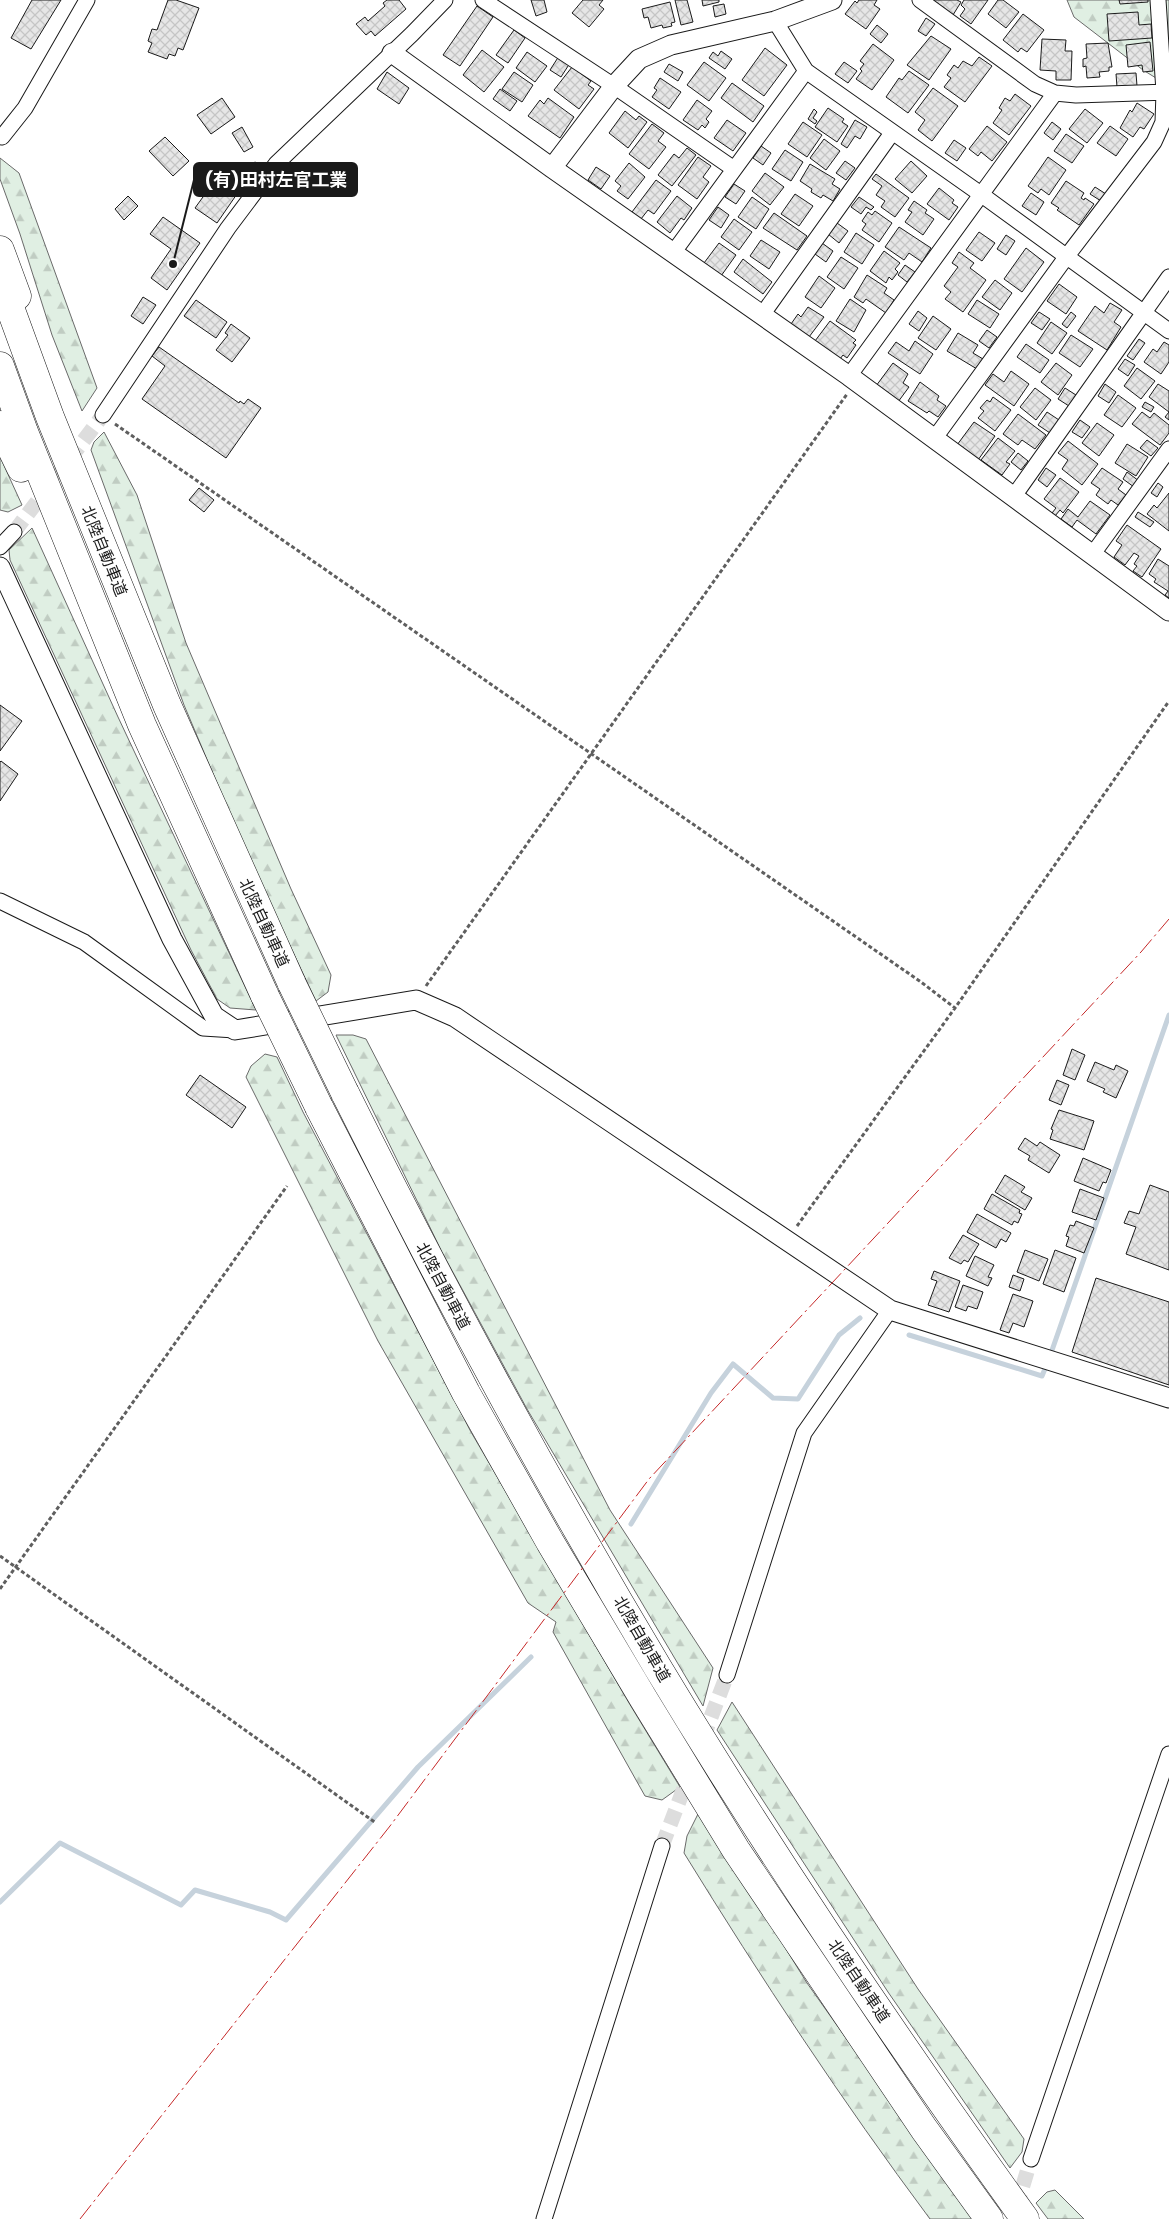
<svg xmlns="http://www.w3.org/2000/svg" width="1169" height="2219" font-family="Poppins,'Noto Sans JP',sans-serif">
<defs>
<pattern id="forest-firs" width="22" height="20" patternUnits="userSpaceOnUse" patternTransform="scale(1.25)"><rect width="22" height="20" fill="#e0efe3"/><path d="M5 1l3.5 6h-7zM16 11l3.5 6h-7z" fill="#c0ccc2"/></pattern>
<pattern id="building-cross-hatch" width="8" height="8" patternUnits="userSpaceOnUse" patternTransform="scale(1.25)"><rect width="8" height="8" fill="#e6e6e6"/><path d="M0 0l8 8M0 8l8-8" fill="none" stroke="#c5c5c5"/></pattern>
</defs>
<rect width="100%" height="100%" fill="#fff"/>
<path fill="url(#forest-firs)" stroke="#6a6a6a" d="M1067,0H1169V86L1143,70L1074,17Z
M0,158L19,173L97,388L82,411L52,335L20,234L0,179Z
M104,432L137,495L186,643L291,889L331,975L328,992L316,1001L250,861L184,705L91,450L94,442Z
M0,457L22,505L8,512L0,510Z
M32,528L118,717L256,1010L230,1008L217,999L191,950L10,560L9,550Z
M336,1035H353L366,1039L610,1510L713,1668L703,1706L527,1409L442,1252Z
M265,1054L277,1057L303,1112L471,1432L629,1703L680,1787L662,1800L645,1796L553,1632L556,1622L528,1603L378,1341L246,1077L251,1066Z
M732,1702L918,1989L1024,2139L1022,2152L1010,2168L888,1992L717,1730Z
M700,1810L807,1983L974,2219H930C842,2101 761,1978 684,1853L687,1836Z
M1055,2190L1084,2219H1048L1036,2203L1047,2192Z"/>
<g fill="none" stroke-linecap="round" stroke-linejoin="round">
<path stroke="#c6d2dc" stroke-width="5" d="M909,1335L1042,1376L1047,1364
M1050,1356L1169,1015
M631,1524L711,1393L733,1364L773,1398L798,1399L839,1335L860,1318
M0,1902L60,1843L181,1905L195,1890L270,1912L286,1920L418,1767L531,1657"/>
</g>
<path fill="url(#building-cross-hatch)" stroke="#1a1a1a" d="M32,0H61L31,49L11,38Z
M168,0H176L199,8L183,50L178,48L175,56L169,54L167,59L148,52L152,43L148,41L152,29L157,30Z
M387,0H399L406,9L375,36L371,31L366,35L356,24L365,17L368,21L385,6L383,3Z
M531,0H544L547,12L536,16Z
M583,0H603L599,5L604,9L589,27L572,13Z
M675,0H687L693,22L681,25Z
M702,0H719V2L703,6Z
M859,0H877L874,5L880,9L866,29L845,14L855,1L857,3Z
M932,0H957L961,2L953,15Z
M964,0H988L971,24L960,16L965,9L961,5Z
M998,0H1003L1019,12L1006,28L988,14Z
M1119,0H1148V2L1120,4Z
M670,2L675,22L671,23L672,26L663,28L662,25L651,28L648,17L644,18L642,9Z
M724,4L726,14L715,17L713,6Z
M477,6L493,17L460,66L443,55Z
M1138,12L1139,25L1151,24L1152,38L1109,41L1107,14Z
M1023,14L1044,30L1027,52L1021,48L1018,52L1003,40Z
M926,18L935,24L926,36L918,31Z
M877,25L888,34L881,43L870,34Z
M514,30L525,38L508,63L496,55Z
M931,36L951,49L929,80L907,65Z
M1042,39L1066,40L1065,51H1072L1071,80H1056V71L1040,70Z
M1150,42L1153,71L1143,72L1142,65L1128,67L1126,45Z
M1108,43L1112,67H1109V71L1099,72L1100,77L1087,78L1086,66L1083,67V59L1087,58L1086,44Z
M873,44L894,60L872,90L856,79L862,71L860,69L864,64L860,61Z
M765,48L787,65L764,96L742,80Z
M482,50L504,67L484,92L463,75Z
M721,51L732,59L725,69L709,58L713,52L718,56Z
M527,52L547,66L535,82L516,68Z
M559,56L570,63L561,77L550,70Z
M979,57L992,66L965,102L944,87L951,78L947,75L954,65L958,68L963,61L972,66Z
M704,62L726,78L709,101L687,85Z
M844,62L857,71L848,83L835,74Z
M669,64L683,72L678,81L664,72Z
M572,67L591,81L588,85L594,89L579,109L554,90Z
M909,71L929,85L908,113L886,97L899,78L902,80Z
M387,72L409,88L399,104L377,89Z
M514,72L533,85L522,102L502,89Z
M1136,73L1137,86L1117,87L1116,74Z
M660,78L681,92L669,109L652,97L657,90L654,88Z
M732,83L764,106L753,122L721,98Z
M933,88L958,106L932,141L918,130L925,120L915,112Z
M500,89L517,101L510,111L493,99Z
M1015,94L1031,106L1009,135L993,123L1002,110L999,108L1005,98L1010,101Z
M222,98L235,117L211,134L197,115Z
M548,98L574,117L560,138L528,116L540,100L544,104Z
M697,100L712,111L706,119L709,122L705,128L702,125L698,130L683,120Z
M1137,103L1154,114L1144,129L1140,127L1133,137L1120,128L1130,110L1132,112Z
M828,108L844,119L842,122L848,126L837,142L815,127Z
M814,109L817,112L813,118L817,121L815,124L808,119Z
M1085,109L1103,123L1087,143L1069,129Z
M625,111L636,120L639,116L647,122L628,148L609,133Z
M727,120L746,133L733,151L714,138Z
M855,120L867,127L860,139L855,136L847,148L841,144Z
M803,122L822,135L807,157L788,144Z
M1052,122L1061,129L1053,140L1044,133Z
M652,124L664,133L658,141L666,147L649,169L629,154Z
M987,126L1007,142L992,161L981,152L978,156L969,149Z
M1110,126L1128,139L1116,156L1097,143Z
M242,127L253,147L244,152L232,133Z
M1066,134L1084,146L1072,163L1054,151Z
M165,137L189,161L173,176L149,151Z
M824,139L840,151L826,170L810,158Z
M954,140L966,148L957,161L945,153Z
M761,146L771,153L763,165L753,158Z
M687,148L696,155L672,186L658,175L674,154L679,158Z
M785,150L803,162L791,181L772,169Z
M698,157L711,166L703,177L709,182L697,199L678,185Z
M1048,157L1066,170L1049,195L1041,189L1038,193L1028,186Z
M845,161L855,168L846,180L836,173Z
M911,161L927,176L912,193L895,179Z
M255,162L260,165L249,182L238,174Z
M629,163L645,177L628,199L617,191L621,186L615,181Z
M810,164L835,179L832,184L840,189L833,201L823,195L821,198L811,192L812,189L800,181Z
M596,167L610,176L601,189L588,180Z
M765,173L784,187L770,205L752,191Z
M876,174L909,198L895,217L881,207L885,201L876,195L882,186L872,179Z
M656,180L671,191L654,214L648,210L641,219L632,212Z
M1066,181L1084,193L1081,198L1084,200L1085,198L1094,204L1079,225L1057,210L1059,208L1051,203Z
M227,182L239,191L217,223L195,208L208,190L217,197Z
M734,184L745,191L736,204L725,197Z
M1095,187L1106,194L1101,201L1090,194Z
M939,188L954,200L952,203L958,207L949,220L927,204Z
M1031,193L1044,202L1036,215L1022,206Z
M795,194L813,206L799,226L781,214Z
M128,196L138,206L124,220L115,209Z
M677,196L692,208L684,220L681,218L670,233L657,222Z
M752,197L769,209L756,229L738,217Z
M859,197L874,207L871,210L866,207L861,214L851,207Z
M914,201L927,210L925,213L934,219L923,235L905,222L912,212L908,210Z
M718,207L729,215L721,228L709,220Z
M875,211L892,223L879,242L862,230L866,224L862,221L868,212L872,215Z
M774,213L807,236L797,250L763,228Z
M163,217L200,243L167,290L151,278L171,249L150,234Z
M734,219L752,232L739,250L721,237Z
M837,223L848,231L839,243L828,234Z
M899,227L931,248L922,262L909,253L904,260L885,247Z
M979,232L995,243L982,261L966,250Z
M856,233L874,245L862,264L844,252Z
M1006,235L1015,241L1006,255L997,249Z
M761,240L780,252L769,269L750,256Z
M719,243L736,255L721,276L704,263Z
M822,243L833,251L826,262L815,254Z
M1026,248L1044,262L1022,292L1004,279Z
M884,251L900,263L895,269L898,272L892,280L889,277L886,283L870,271Z
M959,252L974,263L970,268L986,280L963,312L945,299L951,292L944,286L958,267L952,263Z
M841,257L858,268L844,289L827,277Z
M743,259L772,282L763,294L734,272Z
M905,265L915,272L907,282L898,275Z
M867,275L887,288L884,293L894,300L886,313L866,299L863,303L854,297Z
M819,276L835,288L821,308L805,297Z
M995,280L1012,293L1000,310L982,297Z
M1059,284L1077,297L1066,314L1047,301Z
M143,297L156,305L143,324L131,316Z
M850,299L866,310L854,332L836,321Z
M196,300L227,322L216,338L184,316Z
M977,300L999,314L990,328L968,314Z
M1110,303L1122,310L1114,322L1121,327L1107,350L1078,331L1095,306L1104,313Z
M808,307L824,317L809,337L791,324L798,314L801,317Z
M918,311L927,318L919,331L909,324Z
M1039,312L1050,319L1042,330L1031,323Z
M1071,312L1076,316L1067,328L1062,324Z
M933,316L951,329L936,350L918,338Z
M830,321L856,340L853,343L856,345L847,358L843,355L840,359L815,341Z
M1051,322L1067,333L1052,354L1037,343Z
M231,324L250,338L232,362L216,350L228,335L225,333Z
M987,330L997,337L989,348L979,341Z
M958,333L978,345L973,353L983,359L977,369L947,351Z
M1071,335L1093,349L1080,367L1059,353Z
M1139,339L1145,343L1133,360L1127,356Z
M915,341L933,354L920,374L888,353L896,342L909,351Z
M1164,342L1169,345V362L1161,374L1144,362L1153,349L1157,352Z
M1026,344L1049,360L1040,373L1017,357Z
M159,347L239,403L240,401L244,404L248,399L261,408L226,458L142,399L165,366L152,356Z
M1125,359L1135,365L1128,376L1118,369Z
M893,363L908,374L903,383L909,387L898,402L876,386Z
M1056,363L1072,375L1058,395L1041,382Z
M1137,368L1155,381L1141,399L1124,386Z
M1011,371L1029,384L1014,406L985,385L993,374L1004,382Z
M920,382L939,396L937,400L946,406L938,417L929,411L927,413L908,401Z
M1105,384L1116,392L1109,403L1098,396Z
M1158,384L1169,391V420L1165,417L1169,412L1149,397Z
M1035,388L1051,400L1036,420L1020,407Z
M1065,388L1076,395L1069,406L1058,399Z
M1118,395L1136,408L1122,427L1104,415Z
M993,397L1011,410L995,431L978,418L984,411L980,408L987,400L990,402Z
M1145,402L1154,407L1151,412L1142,407Z
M1047,412L1059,420L1050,433L1038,425Z
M1142,412L1150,418L1154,413L1169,425V433L1160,445L1132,424Z
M1018,414L1046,435L1035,449L1022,440L1018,445L1003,434Z
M1080,420L1090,427L1082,438L1072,432Z
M974,422L995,436L978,460L957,445Z
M1097,423L1114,435L1099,456L1082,443Z
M998,438L1015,451L1006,462L1010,464L1002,475L981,460Z
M1147,440L1158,448L1151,456L1140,448Z
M1068,441L1098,464L1082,485L1062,469L1068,460L1058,453Z
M1127,444L1148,457L1136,476L1115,463Z
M1018,453L1028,461L1021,470L1011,462Z
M1046,468L1056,475L1047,487L1038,480Z
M1102,468L1123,482L1118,489L1126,495L1118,505L1111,500L1108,504L1096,495L1100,489L1091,483Z
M1127,472L1139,481L1134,487L1123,479Z
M1060,478L1079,492L1063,513L1060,510L1055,516L1052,513L1056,508L1044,499Z
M1158,483L1163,487L1157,497L1151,493Z
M199,488L214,500L204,512L189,500Z
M1169,493V531L1147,514L1154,505L1157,508Z
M1090,501L1110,515L1096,534L1077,520L1072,527L1061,519L1068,509L1078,517Z
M1138,512L1154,522L1150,527L1135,517Z
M1127,525L1161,549L1142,577L1133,571L1137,566L1134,564L1139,556L1134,553L1125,565L1114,557L1122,545L1116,541Z
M1158,559L1169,566V598L1165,595L1168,591L1154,582L1156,579L1149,574Z
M0,705L22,721L0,751Z
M1,761L18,774L0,801V762Z
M1072,1049L1085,1055L1075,1080L1063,1075Z
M1095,1062L1114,1070L1116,1065L1128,1071L1116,1098L1103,1092L1105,1089L1087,1081Z
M200,1075L246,1107L232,1128L186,1095Z
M1057,1080L1069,1085L1061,1105L1049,1100Z
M1059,1110L1094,1121L1084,1150L1050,1139L1053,1130L1051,1129Z
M1025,1138L1037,1146L1040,1142L1060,1155L1049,1173L1028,1160L1030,1156L1018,1149Z
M1083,1158L1111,1170L1106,1183L1103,1182L1099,1191L1074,1181Z
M1005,1175L1025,1187L1021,1192L1032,1198L1025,1210L995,1192Z
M1150,1185L1169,1192V1270L1126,1254L1136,1227L1124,1223L1129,1211L1139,1214Z
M1080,1189L1104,1198L1096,1220L1072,1212Z
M992,1194L1020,1210L1019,1213L1022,1214L1018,1223L1014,1221L1012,1225L984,1209Z
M977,1214L1011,1233L1006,1242L1001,1239L996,1248L967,1232Z
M1076,1221L1094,1228L1084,1253L1066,1246L1069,1237L1066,1236L1070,1225L1074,1226Z
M963,1235L979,1244L968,1262L964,1260L961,1264L949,1258Z
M1025,1250L1048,1259L1039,1281L1017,1272Z
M1055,1250L1076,1258L1064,1292L1043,1284Z
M975,1256L994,1265L988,1277L992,1278L988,1286L966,1276Z
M934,1271L960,1281L949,1312L928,1305L937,1281L931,1279Z
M1013,1275L1024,1279L1020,1291L1009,1287Z
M1096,1278L1169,1302V1385L1072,1352Z
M963,1285L983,1292L977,1309L968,1306L966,1311L955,1307Z
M1013,1294L1033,1301L1024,1327L1013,1323L1009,1333L1000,1330Z"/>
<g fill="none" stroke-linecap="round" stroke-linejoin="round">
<path stroke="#ddd" stroke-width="15" stroke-dasharray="15 8" stroke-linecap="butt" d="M14,532L103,415
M662,1846L727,1675
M1016,2208L1031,2159"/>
<defs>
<path id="minor" d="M483,0L614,86L734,169
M920,0L1035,84L1055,93L1076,95L1169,92
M775,21L806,71L982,195L1169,331
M2,137L25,108L87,0
M673,253L806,71
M762,315L892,133
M849,376L1055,93
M103,415L228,228L276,164L412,34L445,0
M934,439L1067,256L1154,142L1163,122L1164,92L1158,0
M1014,496L1169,277
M0,547L14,532
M1092,555L1169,449
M0,901L84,942L203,1028L235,1030
M727,1675L804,1433L890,1310
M1031,2159L1169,1754
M544,2219L662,1846"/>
<path id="tertiary" d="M392,53L552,168L849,376L1169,611
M552,168L614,86L639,59L671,45L775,21L832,0
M0,567L172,939L214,1016L235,1030L416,1000L455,1017L890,1310L1169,1398"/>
<path id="motorway" d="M0,250L17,296
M0,280L50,417L167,705L292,984
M0,366L24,432L142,725L265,996
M0,425L21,468
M345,1093C442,1288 546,1481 658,1668C772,1857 896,2040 1025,2219
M319,1107L466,1393L550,1542L643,1698L736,1850L924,2129L989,2219"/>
</defs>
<use href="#minor" stroke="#1a1a1a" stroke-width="17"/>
<use href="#tertiary" stroke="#1a1a1a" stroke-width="21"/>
<use href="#motorway" stroke="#1a1a1a" stroke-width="29"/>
<path stroke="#5f5f5f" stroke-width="3" stroke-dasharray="4 2.5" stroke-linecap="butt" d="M115,424L921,982L955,1008
M426,986L847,394
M797,1226L955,1008L1169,701
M0,1556L376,1823
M0,1589L287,1186"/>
<use href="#minor" stroke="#fff" stroke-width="15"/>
<use href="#tertiary" stroke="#fff" stroke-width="19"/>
<use href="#motorway" stroke="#fff" stroke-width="28"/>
<defs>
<path id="motorway-bridge" d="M292,984L345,1093
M265,996L319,1107"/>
</defs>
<use href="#motorway-bridge" stroke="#1a1a1a" stroke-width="29" stroke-linecap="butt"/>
<use href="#motorway-bridge" stroke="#fff" stroke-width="28"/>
<path stroke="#c62828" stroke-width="1" stroke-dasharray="18 4 2.5 4" stroke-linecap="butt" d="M80,2219L390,1826L649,1479L1141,952L1169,919"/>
</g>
<g text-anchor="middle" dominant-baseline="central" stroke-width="4" stroke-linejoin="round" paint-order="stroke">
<g font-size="16" fill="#1a1a1a" stroke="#fff">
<text transform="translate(104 551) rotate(68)">北陸自動車道</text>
<text transform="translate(264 923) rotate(65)">北陸自動車道</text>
<text transform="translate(443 1286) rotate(62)">北陸自動車道</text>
<text transform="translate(642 1639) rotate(60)">北陸自動車道</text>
<text transform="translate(859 1981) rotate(56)">北陸自動車道</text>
</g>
</g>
<path fill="none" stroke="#1a1a1a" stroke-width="2" d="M173 264L194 180"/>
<circle fill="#1a1a1a" stroke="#fff" stroke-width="2" cx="173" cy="264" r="5"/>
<rect fill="#1a1a1a" stroke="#1a1a1a" stroke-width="2" x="194" y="163" width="163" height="33" rx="5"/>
<g font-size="18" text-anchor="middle" font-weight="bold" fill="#fff">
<text x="276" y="186">(有)田村左官工業</text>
</g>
</svg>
